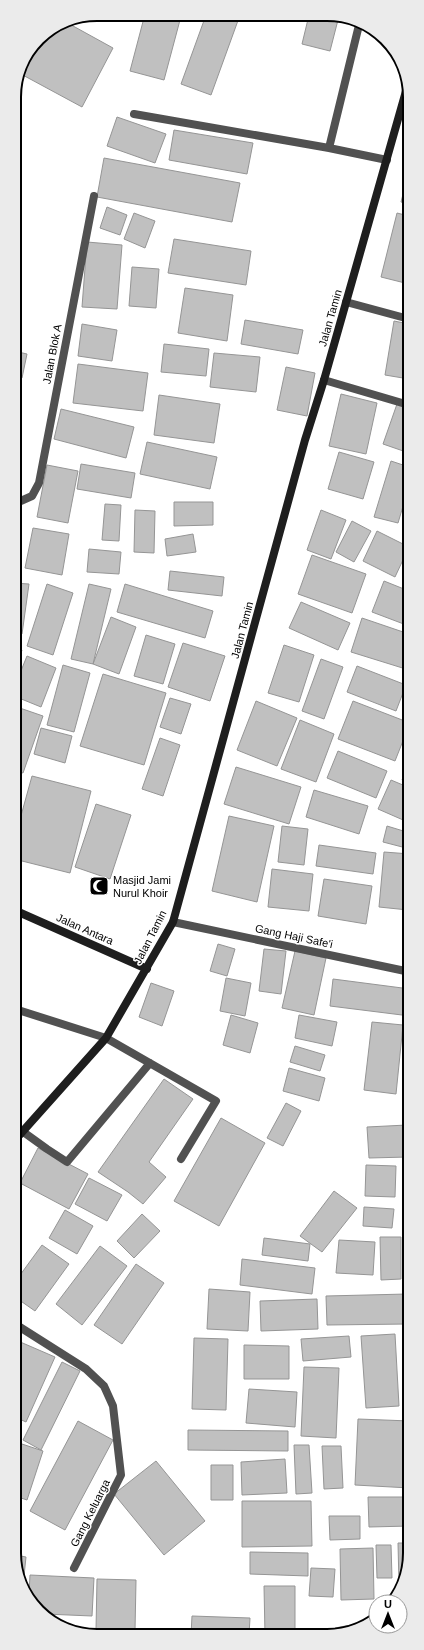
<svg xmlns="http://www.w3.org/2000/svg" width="424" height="1650" font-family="Arial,sans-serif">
<rect width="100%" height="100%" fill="#fff"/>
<path fill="#c0c0c0" stroke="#959595" d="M145,14H159L180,20L164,80L130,71Z
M187,15H197L196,18Z
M206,15H240L211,95L181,84Z
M309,15L339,16L330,51L302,44Z
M64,21L113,48L82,107L19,73L20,65L39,38Z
M117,117L166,134L155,163L107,146Z
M174,130L253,143L247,174L169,160Z
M104,158L240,183L232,222L97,197Z
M409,171V204L401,202Z
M107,207L127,215L120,235L100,228Z
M134,213L155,221L145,248L124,239Z
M397,213L409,216V284L381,277Z
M174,239L251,251L246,285L168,273Z
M87,242L122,245L117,309L82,307Z
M132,267L159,269L156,308L129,306Z
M185,288L233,295L227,341L178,333Z
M245,320L303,330L298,354L241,344Z
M394,321L409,324V379L385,375Z
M82,324L117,330L112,361L78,356Z
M164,344L209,349L206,376L161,372Z
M14,351L27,354L22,378L14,377Z
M214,353L260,357L256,392L210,387Z
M78,364L148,373L143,411L73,403Z
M286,367L315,373L307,416L277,410Z
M341,394L377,403L366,454L329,446Z
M159,395L220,404L214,443L154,435Z
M397,404L409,408V453L383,444Z
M61,409L134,427L126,458L54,439Z
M147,442L217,457L210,489L140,474Z
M339,452L374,462L363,499L328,489Z
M391,461L409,467V486L398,523L374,517Z
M81,464L135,473L131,498L77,489Z
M47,465L78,471L68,523L37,517Z
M174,502H213V525L174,526Z
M105,504L121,505L119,541L102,540Z
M409,504V522L405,521Z
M135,510L155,511L154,553L134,552Z
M321,510L346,520L331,559L307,550Z
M352,521L371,531L354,562L336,552Z
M33,528L69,534L62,575L25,568Z
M377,531L409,547L395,577L363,561Z
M193,534L196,552L167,556L165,539Z
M14,540L21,541L19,563H14Z
M89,549L121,552L119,574L87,572Z
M312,555L366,574L352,613L298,594Z
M170,571L224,577L222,596L168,590Z
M384,581L409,591V626L372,612Z
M14,583L29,584L22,634L14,633Z
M47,584L73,593L53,655L27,646Z
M89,584L111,589L93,664L71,659Z
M125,584L213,611L205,638L117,612Z
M301,602L350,623L338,650L289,628Z
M111,617L136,627L119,674L93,664Z
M362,618L409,634V670L351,652Z
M146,635L175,644L163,684L134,676Z
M183,643L225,656L210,701L168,687Z
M284,645L314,655L299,702L268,693Z
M14,648L22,650L14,675Z
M27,656L56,668L41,707L14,696V688Z
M321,659L343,667L324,719L302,711Z
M63,665L90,673L74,732L47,725Z
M357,666L406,685L396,711L347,692Z
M103,674L166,693L144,765L80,746Z
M170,698L191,704L181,734L160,727Z
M256,701L297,718L277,766L237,750Z
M353,701L410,723L395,761L338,739Z
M14,706L43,716L23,773L14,770Z
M300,720L334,734L316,782L281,769Z
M41,728L72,736L65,763L34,754Z
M160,738L180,745L163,796L142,789Z
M338,751L387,771L376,798L327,778Z
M410,761V783L402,780Z
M236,767L301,787L289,824L224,804Z
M32,776L91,791L70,873L14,859V841Z
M14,780L17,781L14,791Z
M391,780L410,788V823L378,809Z
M314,790L368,806L359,834L306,817Z
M96,804L131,815L110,879L75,867Z
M229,816L274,826L257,902L212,891Z
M282,826L308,829L304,865L278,862Z
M387,826L410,833V849L383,842Z
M319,845L376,853L373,874L316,866Z
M384,852L410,854L408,910L379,907Z
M272,869L313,874L309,911L268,907Z
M324,879L372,886L366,924L318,916Z
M218,944L235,949L227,976L210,971Z
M264,949L286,951L281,994L259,991Z
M295,951L326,958L314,1015L282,1008Z
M226,978L251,983L245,1016L220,1011Z
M333,979L410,989V1016L330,1006Z
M151,983L174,991L162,1026L139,1017Z
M231,1015L258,1023L250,1053L223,1045Z
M299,1015L337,1022L332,1046L295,1038Z
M372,1022L403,1025L396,1094L364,1090Z
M295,1046L325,1055L320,1071L290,1062Z
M289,1068L325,1078L319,1101L283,1091Z
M164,1079L193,1099L149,1162L166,1177L143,1204L128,1192L98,1172Z
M286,1103L301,1111L283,1146L267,1138Z
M221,1118L265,1143L219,1226L174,1201Z
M407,1125L408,1157L369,1158L367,1127Z
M38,1148L88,1174L69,1209L20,1183Z
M366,1165L396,1166L395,1197L365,1196Z
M89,1178L122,1195L107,1221L75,1204Z
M334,1191L357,1208L322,1252L300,1236Z
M364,1207L394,1209L392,1228L363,1226Z
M65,1210L93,1226L77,1254L49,1238Z
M142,1214L160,1231L134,1258L117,1241Z
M380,1237H401V1279L381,1280Z
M264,1238L310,1244L308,1261L262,1255Z
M339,1240L375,1242L373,1275L336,1273Z
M42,1245L69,1264L35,1311L15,1297V1282Z
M100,1246L127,1266L82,1325L56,1304Z
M242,1259L315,1268L312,1294L240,1285Z
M136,1264L164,1283L122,1344L94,1325Z
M209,1289L250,1292L248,1331L207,1329Z
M407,1294V1324L327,1325L326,1296Z
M317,1299L318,1329L261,1331L260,1301Z
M395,1334L399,1406L366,1408L361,1336Z
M349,1336L351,1357L303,1361L301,1339Z
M194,1338L228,1339L226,1410L192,1409Z
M18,1341L55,1357L26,1422L15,1417V1348Z
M244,1345L289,1346V1379H244Z
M62,1362L80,1371L41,1450L23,1440Z
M304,1367L339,1368L336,1438L301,1436Z
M249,1389L297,1392L295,1427L246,1423Z
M358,1419L410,1421V1488L355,1485Z
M78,1421L113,1440L65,1530L30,1511Z
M188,1430L288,1431V1451L188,1450Z
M22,1444L43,1451L27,1500L15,1496V1464Z
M294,1445H309L312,1493L296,1494Z
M322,1446H341L343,1488L324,1489Z
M285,1459L287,1493L242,1495L241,1462Z
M156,1461L205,1521L164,1555L114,1494Z
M211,1465H233V1500H211Z
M368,1497H410V1526L369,1527Z
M242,1501H311L312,1546L242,1547Z
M329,1516H360V1539L330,1540Z
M398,1543H410V1558L399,1585Z
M376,1545H391L392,1578H377Z
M373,1548L374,1599L341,1600L340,1549Z
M250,1552L308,1553V1576L250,1574Z
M15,1555L26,1557L24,1576H20L15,1564Z
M311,1568L335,1569L333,1597L309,1596Z
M30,1575L94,1578L92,1616L45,1614L35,1608L29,1594Z
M97,1579L136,1580L135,1631L96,1630Z
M264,1586H295V1635H265Z
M192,1616L250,1618L249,1635H191Z
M356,1624L357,1629L336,1635L335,1628Z"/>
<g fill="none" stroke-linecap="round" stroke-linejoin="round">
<path stroke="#515151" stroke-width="8" d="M134,114L329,148L387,160
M329,148L359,25
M15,1009L106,1038L216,1101L181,1159
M22,1131L47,1149L67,1162L150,1063"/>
<path stroke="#515151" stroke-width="8" d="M346,302L409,319
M324,380L409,405
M14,504L32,496L39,483L94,196
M173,922L410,972
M15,1324L86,1369L104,1386L113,1406L121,1475L74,1568"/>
<path stroke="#1e1e1e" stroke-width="8" d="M14,910L147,969
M15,1140L106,1038L173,922L305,440L324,380L408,84"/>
</g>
<defs>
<symbol id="mosque-square" viewBox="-11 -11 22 22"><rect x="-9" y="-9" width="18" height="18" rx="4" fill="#000" stroke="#fff"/><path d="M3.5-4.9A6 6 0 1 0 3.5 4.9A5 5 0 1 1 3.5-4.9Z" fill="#fff"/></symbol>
</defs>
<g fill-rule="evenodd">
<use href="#mosque-square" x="88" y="875" width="22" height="22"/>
</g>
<g text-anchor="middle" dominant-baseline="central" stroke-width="3" stroke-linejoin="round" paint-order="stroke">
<g font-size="11" fill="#000" stroke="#fff">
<text transform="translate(330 318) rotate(-74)">Jalan Tamin</text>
<text transform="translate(52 354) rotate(-79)">Jalan Blok A</text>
<text transform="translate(242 630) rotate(-75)">Jalan Tamin</text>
<text transform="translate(85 929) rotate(24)">Jalan Antara</text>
<text transform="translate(294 936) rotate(12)">Gang Haji Safe'i</text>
<text transform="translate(150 937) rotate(-63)">Jalan Tamin</text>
<text transform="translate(90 1513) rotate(-63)">Gang Keluarga</text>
</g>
<g font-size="11" fill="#000" stroke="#fff" text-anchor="start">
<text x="113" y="880">Masjid Jami<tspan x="113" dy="13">Nurul Khoir</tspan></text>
</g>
</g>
<path d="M0 0H424V1650H0ZM97 21H327A76 76 0 0 1 403 97V1553A76 76 0 0 1 327 1629H97A76 76 0 0 1 21 1553V97A76 76 0 0 1 97 21Z" fill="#ebebeb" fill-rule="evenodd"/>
<path fill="none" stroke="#000" stroke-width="2" d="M97 21H327A76 76 0 0 1 403 97V1553A76 76 0 0 1 327 1629H97A76 76 0 0 1 21 1553V97A76 76 0 0 1 97 21Z"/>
<g transform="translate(388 1614)"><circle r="19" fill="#ffffff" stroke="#999999"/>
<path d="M0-3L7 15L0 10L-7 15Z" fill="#000000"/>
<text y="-6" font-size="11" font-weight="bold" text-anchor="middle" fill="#000000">U</text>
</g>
</svg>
